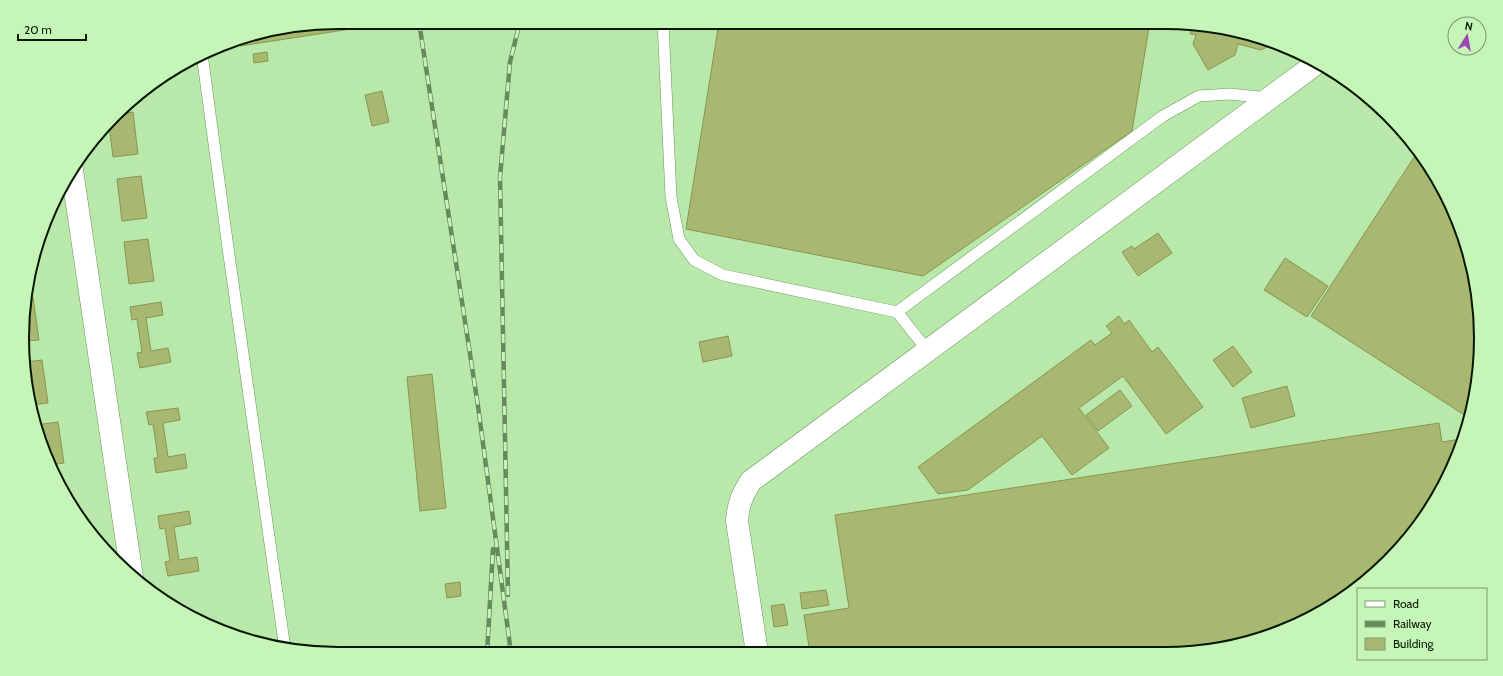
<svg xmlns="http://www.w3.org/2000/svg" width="1503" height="676" font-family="Cabin,sans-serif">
<rect width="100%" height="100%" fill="#b8e8aa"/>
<path fill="#a9b870" stroke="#88964f" d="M338,22H363L364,27L240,46L239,38Z
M719,22H1150L1132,131L923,276L686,229Z
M1193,25L1226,28L1275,43L1261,50L1238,44L1235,55L1208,70L1193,44L1196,35L1190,34Z
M267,52L268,61L254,63L253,54Z
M382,91L389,122L372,126L365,95Z
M133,112L138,154L113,157L109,125L119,114Z
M1418,151L1428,162L1457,217L1475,276L1481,338L1475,399L1469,418L1311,316Z
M141,176L147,218L122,221L117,179Z
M1158,233L1172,253L1138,276L1122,252L1132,246L1134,249Z
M148,239L154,281L129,284L124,242Z
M1285,258L1328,286L1307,317L1264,290Z
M33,297L39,340L26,341L27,298Z
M161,302L163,315L146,318L151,351L168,348L171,362L140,368L137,353L142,352L137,319L132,320L130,307Z
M1119,316L1124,324L1129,320L1152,352L1158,347L1203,407L1166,434L1123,376L1079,408L1109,448L1072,475L1042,436L968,490L938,494L918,467L1091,340L1095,345L1112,333L1106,326Z
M728,336L732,356L703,362L699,342Z
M1233,346L1252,372L1233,387L1213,360Z
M42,360L48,403L31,405L25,379V362Z
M432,374L446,508L420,511L407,377Z
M1287,386L1295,416L1251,428L1242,398Z
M1120,390L1132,406L1098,431L1086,415Z
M178,408L180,420L163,423L168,457L185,454L187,468L156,473L154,458H158L153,424L149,425L146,412Z
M58,422L64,463L50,465L39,440L35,425Z
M1439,423L1442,442L1461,439L1462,442L1457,459L1416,530L1358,589L1286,630L1206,651L810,653L804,615L849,608L835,515Z
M62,481L63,494L58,482Z
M189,511L191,524L174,527L179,560L197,557L199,571L168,576L165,562L170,561L165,528L160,529L158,516Z
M460,582L461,596L447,598L445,584Z
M826,590L829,605L802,609L800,593Z
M784,604L788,625L774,627L771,606Z"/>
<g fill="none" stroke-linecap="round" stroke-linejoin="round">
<defs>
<path id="lane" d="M663,22L671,197L679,239L694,260L723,275L897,312L1163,116L1199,96L1230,94L1268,98
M202,54L228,248L285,649
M897,312L928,351"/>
<path id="street" d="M72,170L132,577
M757,653L737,521C738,505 742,495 751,481L1317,63"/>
</defs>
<use href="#lane" stroke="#6a965c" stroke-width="12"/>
<use href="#street" stroke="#6a965c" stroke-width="23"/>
<use href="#lane" stroke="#fff" stroke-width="11"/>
<use href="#street" stroke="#fff" stroke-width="22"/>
<defs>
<path id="rail" d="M419,22L478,406L511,653
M508,595L500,177L510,62L520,22
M487,654L493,549"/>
</defs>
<use href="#rail" stroke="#67895e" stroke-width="4.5"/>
<use href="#rail" stroke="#c5f5b7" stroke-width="3" stroke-dasharray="9" stroke-linecap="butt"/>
</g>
<path d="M0 0H1503V676H0ZM338 29H1165A309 309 0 0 1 1474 338V338A309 309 0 0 1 1165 647H338A309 309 0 0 1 29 338V338A309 309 0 0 1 338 29Z" fill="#c5f5b7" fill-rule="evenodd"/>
<path fill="none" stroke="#071903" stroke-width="2" d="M338 29H1165A309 309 0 0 1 1474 338V338A309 309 0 0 1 1165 647H338A309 309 0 0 1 29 338V338A309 309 0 0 1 338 29Z"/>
<rect x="1357" y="588" width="130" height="72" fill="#c5f5b7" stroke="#799d6f"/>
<rect x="1365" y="601" width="20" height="6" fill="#ffffff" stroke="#799d6f"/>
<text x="1393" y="608" font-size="12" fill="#071903">Road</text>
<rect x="1365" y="621" width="20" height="6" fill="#67895e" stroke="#799d6f"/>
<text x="1393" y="628" font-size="12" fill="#071903">Railway</text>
<rect x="1365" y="638" width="20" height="12" fill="#a9b870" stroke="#799d6f"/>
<text x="1393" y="648" font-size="12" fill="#071903">Building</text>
<g transform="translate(1467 36) rotate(11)"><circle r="19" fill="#c5f5b7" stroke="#799d6f"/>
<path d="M0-3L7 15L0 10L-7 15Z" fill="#9e48b5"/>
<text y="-6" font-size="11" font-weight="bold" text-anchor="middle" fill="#071903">N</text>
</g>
<path d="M18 34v6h68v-6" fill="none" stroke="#071903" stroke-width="2"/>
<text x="24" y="34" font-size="12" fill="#071903" stroke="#c5f5b7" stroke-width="3" paint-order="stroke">20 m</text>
</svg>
